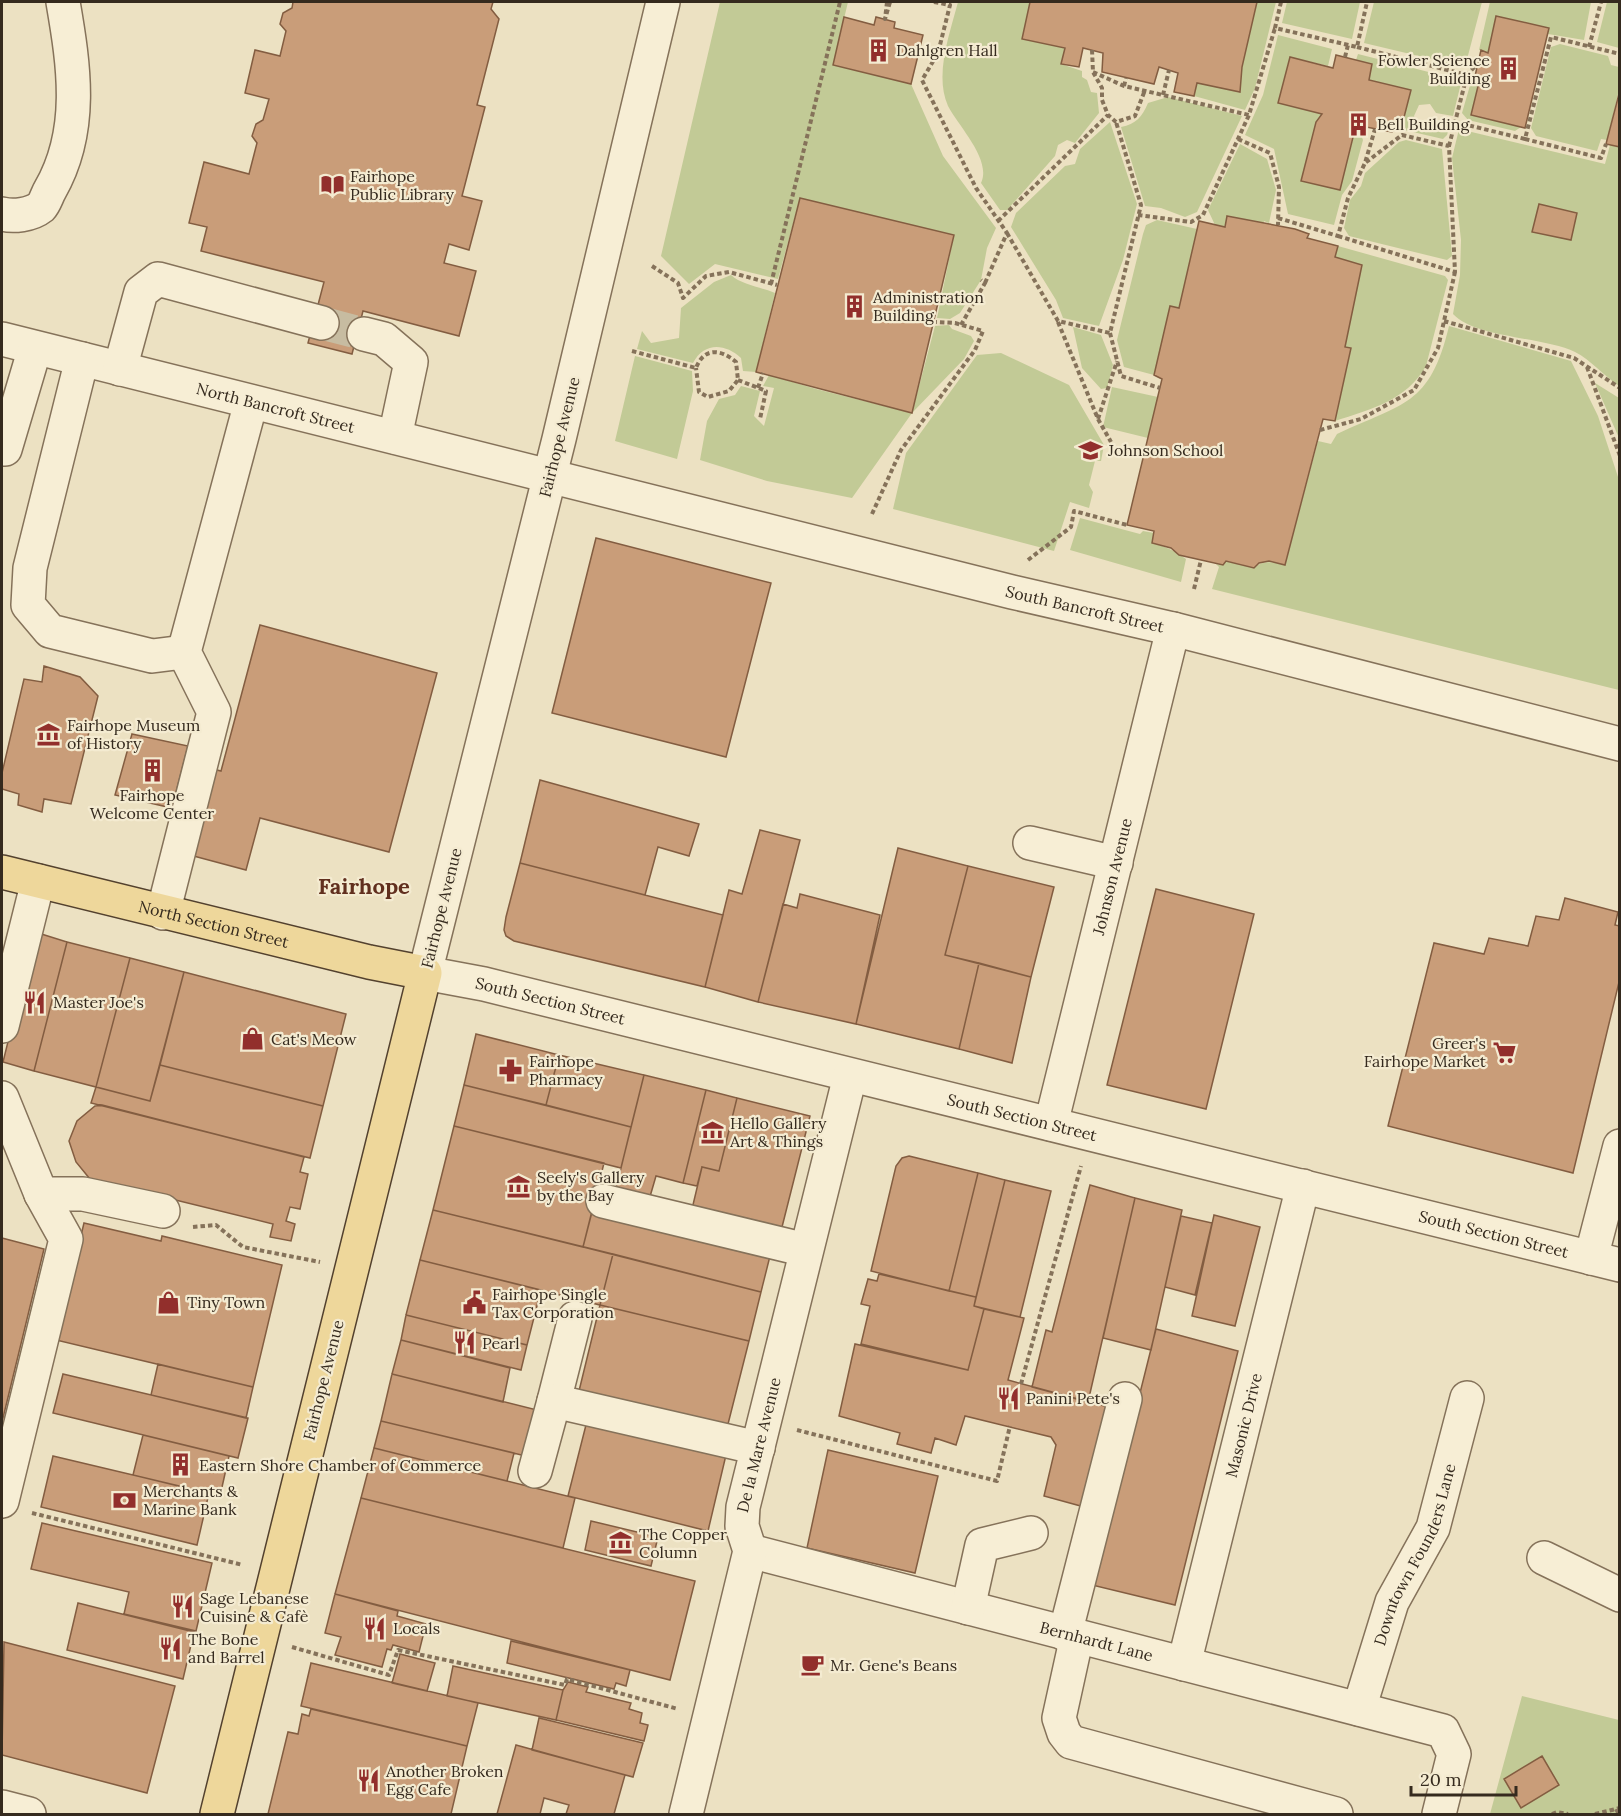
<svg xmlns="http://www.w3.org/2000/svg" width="1621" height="1816" font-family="Lora,serif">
<rect width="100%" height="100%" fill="#ece1c2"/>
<path fill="#c2ca96" d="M720,2H848L833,65L911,84L943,156L996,228L987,248L981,280L960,313L950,319L937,318L954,235L800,198L778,279L715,264L689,284L661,256Z
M958,2H1030L1022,39L1065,48L1061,64L1082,71V77L1087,80L1091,92L1097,93L1099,113L1075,143L1067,140L1058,145L1055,156L1007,210H1000L981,183C992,160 959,127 948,106C934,75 950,33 958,2Z
M1257,2H1276L1255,88L1245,110L1194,96L1197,83L1242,67Z
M1287,2H1360L1352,39L1282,23Z
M1374,2H1482L1465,67L1364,43Z
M1490,2H1591L1584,40L1548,34L1488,53L1479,50Z
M1607,2H1619V48L1597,42Z
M1278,35L1332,49L1328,66L1290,57L1278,103L1322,114L1316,122L1301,181L1340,190L1354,134L1361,135L1363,140L1352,181L1342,195L1334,225L1288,214L1274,149L1245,135L1263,95Z
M1560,44L1608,56L1611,65L1619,67V90L1607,140L1601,139L1597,151L1536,136L1531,128L1551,47Z
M1358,54L1456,79L1461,83L1453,116L1436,113L1430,104L1419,105L1414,116L1416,121C1424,127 1429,125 1436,121L1450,125L1447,135L1443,139L1400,129L1411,90L1369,80L1372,64L1356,60Z
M1473,75L1480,78L1471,115L1521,127L1515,131L1468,120L1462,113Z
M1168,97L1242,116L1197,212L1185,217L1161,208L1145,206L1121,127C1136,124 1142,117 1148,103Z
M1110,122L1137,204L1123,260L1099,326L1063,318L1056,300L1011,227L1016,213L1065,166L1075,164L1080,149Z
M1459,129L1605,164L1610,145L1619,147V386C1604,376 1591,360 1575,352C1545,337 1475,338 1453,314L1460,275L1461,240L1452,158Z
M1406,140L1442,149L1452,256L1447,260L1349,236L1344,228L1350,200L1361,186L1365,173L1399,142Z
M1240,144L1267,159L1276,190L1269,223L1264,221L1263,225L1227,216L1225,227L1215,225L1208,210Z
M1157,220L1197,229L1179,308L1154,375L1124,367L1117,340L1143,234L1146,225Z
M1338,246L1445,276L1448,280L1426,366C1406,401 1371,409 1335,421L1351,349L1345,347L1362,265L1335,257Z
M731,275C742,285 761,287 775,293L756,372L743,371L741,358C725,343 704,342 693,363L637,349L642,331L651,343L679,338L681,308L714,282Z
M949,325L952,329L971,336L974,341L964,359L912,413L852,498L767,481L700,460L707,421L719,399L735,395L741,386L760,391L754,416L764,426L774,388L763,386L769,375L816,389L912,413L935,326Z
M1449,326L1571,361L1598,416L1619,480V690L1212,589L1219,567L1216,564L1223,565L1226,561L1254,568C1262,560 1273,562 1285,564L1318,441L1331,444L1337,434C1403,403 1430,406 1449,326Z
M1073,327L1101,335L1113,365L1107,388L1101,389L1082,368Z
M1001,353L1069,385L1104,445L1101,461H1095L1089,485L1093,492L1089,508L1070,502L1054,551L893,509L906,453L977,355Z
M635,356L692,371L693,391L677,459L615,441Z
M1595,383L1619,398V438Z
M1112,387L1158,397L1148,438L1103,427Z
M1080,518L1140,534L1143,531L1154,533L1152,543C1167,547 1175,551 1186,559L1181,582L1070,550Z
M1522,1696L1619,1720V1814H1490Z"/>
<path fill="#c99d79" stroke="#835d41" stroke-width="1.5" d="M293,2H493L491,9L499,19L477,105L485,107L462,196L482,201L469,250L449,244L444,263L476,271L459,336L363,311L352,354L308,343L324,282L201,251L207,227L189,223L204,162L249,174L257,143L252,136L256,124L263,120L269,99L245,93L255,50L280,56L286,31L280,24L283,13L292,8Z
M1030,2H1257L1242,67L1240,92L1197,83L1194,96L1174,92L1178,73L1159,67L1154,84L1102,72L1103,53L1083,48L1079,67L1061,64L1065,48L1022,39Z
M1496,16L1549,28L1525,128L1471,115L1480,78L1475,76L1481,50L1488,53Z
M844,17L874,25L876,17L895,22L894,28L923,35L911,84L833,65Z
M1336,55L1372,64L1369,80L1411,90L1402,125L1392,132L1356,125L1340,190L1301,181L1316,122L1322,114L1278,103L1290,57L1333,68Z
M1620,90V147L1606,144Z
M800,198L954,235L912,413L756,372Z
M1539,204L1577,213L1571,240L1532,232Z
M1227,216L1295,229L1309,234L1307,238L1338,246L1335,257L1362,265L1345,347L1351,348L1335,421L1323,419L1285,565L1269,561L1259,563L1254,568L1226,561L1223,565L1179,555L1171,548L1152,543L1154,531L1127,525L1162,379L1154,375L1170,306L1179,308L1199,221L1225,227Z
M596,538L771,583L726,757L552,713Z
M260,625L437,673L389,852L260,818L246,870L186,854L209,768L221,771Z
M44,666L80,677L98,696L71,804L44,799L42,812L18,805L19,794L2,789V773L24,679L42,682Z
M132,734L188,746L172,808L115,795Z
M540,780L699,824L689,856L658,847L645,895L520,863Z
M760,830L800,840L758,1002L705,987L729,890L742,894Z
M898,848L968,866L945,955L979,963L959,1049L856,1024Z
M520,863L723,915L705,987L514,941L506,936L504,930L506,917Z
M968,866L1054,887L1031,977L945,955Z
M1156,889L1254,914L1206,1109L1107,1085Z
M800,894L880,915L856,1024L758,1002L783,904L797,908Z
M1565,898L1618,912L1615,925L1620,926V978L1573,1173L1388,1126L1434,943L1484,954L1489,938L1528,946L1536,916L1559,920Z
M35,932L67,942L34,1071L3,1062Z
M67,942L130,958L96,1087L34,1071Z
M130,958L184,972L150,1101L96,1087Z
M979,963L1031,977L1012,1063L959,1049Z
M184,972L346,1014L323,1106L160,1065Z
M476,1034L559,1055L546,1105L464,1085Z
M559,1055L644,1075L631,1127L546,1105Z
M160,1065L323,1106L310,1158L91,1103L96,1087L150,1101Z
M644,1075L706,1090L683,1183L656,1176L649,1200L615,1192Z
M464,1085L631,1127L621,1168L454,1126Z
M706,1090L737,1098L719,1171L702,1167L697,1186L683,1183Z
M737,1098L810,1116L781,1231L692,1209L702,1167L719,1171Z
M102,1105L304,1157L300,1172L308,1174L300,1209L290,1207L286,1221L295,1224L291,1241L270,1237L273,1224L90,1179L76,1162L69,1141L77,1121L95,1106Z
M454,1126L604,1163L583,1247L433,1210Z
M909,1156L978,1173L949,1291L871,1271L896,1166L902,1158Z
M978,1173L1005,1180L976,1297L949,1291Z
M1005,1180L1051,1191L1020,1317L974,1306Z
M1090,1185L1135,1198L1088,1402L1032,1387L1046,1330L1052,1332Z
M1135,1198L1182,1210L1151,1350L1103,1338Z
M593,1208L771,1252L761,1292L583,1247Z
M433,1210L613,1254L600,1305L420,1260Z
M1214,1215L1260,1227L1235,1326L1192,1316Z
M1181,1216L1212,1223L1195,1295L1165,1287Z
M84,1223L161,1241L162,1236L282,1265L253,1387L56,1340Z
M2,1238L44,1249L2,1422Z
M613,1254L761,1292L749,1341L600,1305Z
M420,1260L541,1290L527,1345L406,1315Z
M879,1274L976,1297L974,1306L984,1309L968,1370L861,1344L870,1306L861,1304L868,1279L877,1281Z
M600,1305L749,1341L727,1428L579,1391Z
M984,1309L1024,1318L1008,1380L1112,1408L1088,1508L1044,1496L1056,1445L1051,1437L965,1416L956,1445L935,1438L931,1453L897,1444L900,1433L839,1416L855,1344L968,1370Z
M406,1315L527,1345L521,1370L401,1340Z
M1156,1329L1238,1351L1175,1605L1092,1585Z
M401,1340L510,1368L503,1402L392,1374Z
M158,1364L253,1387L246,1418L151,1395Z
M63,1374L248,1418L238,1458L53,1413Z
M392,1374L541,1411L530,1457L381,1421Z
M381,1421L514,1453L507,1481L374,1448Z
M587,1421L726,1455L708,1531L568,1496Z
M143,1435L229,1456L220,1496L133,1475Z
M374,1448L575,1498L563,1548L361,1498Z
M828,1450L938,1476L915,1573L807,1548Z
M53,1456L209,1493L197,1545L41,1507Z
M361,1498L695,1581L670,1680L335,1594Z
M591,1521L658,1537L651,1566L585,1550Z
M42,1523L212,1563L196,1631L124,1614L129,1592L31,1569Z
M335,1594L398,1611L397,1616L426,1624L419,1652L393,1645L391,1650L387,1649L382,1667L335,1655L341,1637L325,1633Z
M78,1603L194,1632L183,1679L67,1650Z
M511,1641L630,1670L626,1686L616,1683L614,1689L507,1663Z
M4,1642L175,1686L147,1793L2,1755Z
M400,1654L435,1663L427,1691L392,1683Z
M311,1663L478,1703L467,1746L301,1706Z
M453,1666L563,1690L556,1720L447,1696Z
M568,1682L588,1687L586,1692L631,1703L629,1709L642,1713L640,1723L648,1725L644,1741L556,1720L563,1690Z
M311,1709L467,1746L451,1814H268L288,1732L298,1734L302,1714L309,1716Z
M539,1718L643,1743L633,1777L532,1750Z
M516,1745L625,1775L614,1814H566L569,1805L544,1798L540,1814H497Z
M1542,1756L1559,1785L1521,1808L1504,1779Z"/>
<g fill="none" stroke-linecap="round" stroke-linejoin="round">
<path stroke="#c7bca1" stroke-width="33" stroke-dasharray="33 16" stroke-linecap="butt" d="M322,323L364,334"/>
<defs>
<g id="minor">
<path id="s1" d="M663,2L559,439L425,973L484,984L1620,1265"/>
<path d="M2,214C13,217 31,215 41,207C45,203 47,195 50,190C84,131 74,66 63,2"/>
<path d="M364,334L384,339L411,362L395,437"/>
<path id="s2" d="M2,339L1012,592L1173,629L1620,744"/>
<path d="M82,359L30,568L28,605L50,631L152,656L184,652"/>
<path d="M120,369L141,292L158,279L322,323"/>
<path d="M2,449H5L35,348"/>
<path d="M1030,843L1116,863"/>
<path d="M163,913L214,712L184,652L251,402"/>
<path d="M2,1026L38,881"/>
<path d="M2,1098L41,1194L66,1239L2,1501"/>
<path id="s3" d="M1051,1124L1173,629"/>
<path d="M41,1194H83L163,1211"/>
<path d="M603,1201L806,1250"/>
<path d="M1591,1258L1620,1146"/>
<path d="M575,1318L554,1401L758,1448"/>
<path d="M535,1471L554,1401"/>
<path id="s4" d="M750,1551L1443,1731L1454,1754L1439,1814"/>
<path d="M1544,1558L1620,1595"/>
<path d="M968,1608L982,1545L1031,1533"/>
<path d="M1065,1634L1125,1399"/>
<path d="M1077,1636L1059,1718L1064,1733L1071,1742L1336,1814"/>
<path id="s5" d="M1184,1664L1303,1186"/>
<path id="s6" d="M1359,1709L1392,1602L1433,1528L1467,1398"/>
<path d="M2,1807L29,1814"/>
<path id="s7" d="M686,1814L750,1551L742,1526L743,1507L850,1076"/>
</g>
<g id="major">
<path id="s8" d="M2,872L369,962L425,973L217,1814"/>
</g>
</defs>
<use href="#minor" stroke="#85725a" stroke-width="36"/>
<use href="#major" stroke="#53412e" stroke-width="36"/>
<path stroke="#85725a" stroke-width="4" stroke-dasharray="4.5 3" stroke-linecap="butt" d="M887,2L885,19L890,2
M934,2L950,5L938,53L922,80L976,188L1007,233L985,283
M1281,2L1275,28L1357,47L1367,2
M1357,47L1467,75L1478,63
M1589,47L1601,2
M1092,50L1093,72L1102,88V100L1108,115L1116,122L1135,116L1145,90
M1345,57L1348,45
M1093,72L1124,86L1249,115L1275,28
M1124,86L1126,78
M1163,95L1169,70
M1455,122L1525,139L1551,37L1620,54
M1238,139L1270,153L1279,187L1278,225
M1525,139L1601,158L1606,144
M1449,146L1467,75
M1138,215L1191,222L1203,215L1249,115
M1278,218L1338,236L1348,198L1365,163L1375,129
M998,221L1108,115
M1007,233L1058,321L1110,333L1141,205L1116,122
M1338,236L1455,272L1449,146L1402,135L1365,163
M652,266L678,283L683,298L706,276L729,272L777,285
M771,284L840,2
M1444,321L1574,358L1620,388
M1058,322L1098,419L1117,361
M961,325L985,283L981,280
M1110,333L1121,376L1160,388
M632,351L696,368C704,347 721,349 736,362L738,380L729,391L708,397L699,392L696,368
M1587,367L1620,456
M738,380L766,391L760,419
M758,388L763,373
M1098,419L1111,442
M1320,430L1361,419L1414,390L1438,348L1455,272
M872,514L901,450L975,350L983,331L955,323L936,322
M1028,560L1071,527L1074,511L1127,525
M1194,589L1201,560
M193,1227L216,1225L243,1247L320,1262
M1021,1384L1081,1166
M797,1430L997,1481L1010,1426
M32,1513L243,1565
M292,1647L389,1675L398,1650L565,1685L567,1679L678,1709
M1616,1809L1619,1814
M1552,1814L1557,1812L1568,1814
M1595,1814L1620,1808"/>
<use href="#minor" stroke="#f7eed5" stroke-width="33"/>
<use href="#major" stroke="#eed79b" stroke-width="33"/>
</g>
<defs>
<symbol id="building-bare" viewBox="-9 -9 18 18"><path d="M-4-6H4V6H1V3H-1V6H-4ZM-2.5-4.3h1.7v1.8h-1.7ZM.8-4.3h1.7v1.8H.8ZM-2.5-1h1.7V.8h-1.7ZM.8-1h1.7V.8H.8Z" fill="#922f2c" stroke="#f4ebd1" stroke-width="2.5" paint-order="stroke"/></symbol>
<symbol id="library-bare" viewBox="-9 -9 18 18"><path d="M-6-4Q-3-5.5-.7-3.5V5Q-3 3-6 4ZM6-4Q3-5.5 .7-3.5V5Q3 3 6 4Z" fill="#922f2c" stroke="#f4ebd1" stroke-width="2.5" paint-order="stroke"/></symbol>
<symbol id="school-bare" viewBox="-9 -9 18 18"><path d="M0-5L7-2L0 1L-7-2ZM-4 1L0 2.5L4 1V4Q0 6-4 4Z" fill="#922f2c" stroke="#f4ebd1" stroke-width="2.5" paint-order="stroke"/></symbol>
<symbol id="museum-bare" viewBox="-9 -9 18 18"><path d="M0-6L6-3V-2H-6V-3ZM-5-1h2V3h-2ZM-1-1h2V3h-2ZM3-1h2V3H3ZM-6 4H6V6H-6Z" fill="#922f2c" stroke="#f4ebd1" stroke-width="2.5" paint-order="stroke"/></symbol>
<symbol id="restaurant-bare" viewBox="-9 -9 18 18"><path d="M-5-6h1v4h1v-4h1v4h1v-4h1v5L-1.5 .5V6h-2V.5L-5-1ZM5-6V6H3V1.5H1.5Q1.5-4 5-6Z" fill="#922f2c" stroke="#f4ebd1" stroke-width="2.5" paint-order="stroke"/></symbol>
<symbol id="shop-bare" viewBox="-9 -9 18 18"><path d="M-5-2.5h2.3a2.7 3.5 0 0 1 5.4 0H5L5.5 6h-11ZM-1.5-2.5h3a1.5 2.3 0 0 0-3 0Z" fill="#922f2c" stroke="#f4ebd1" stroke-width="2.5" paint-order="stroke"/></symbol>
<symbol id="supermarket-bare" viewBox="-9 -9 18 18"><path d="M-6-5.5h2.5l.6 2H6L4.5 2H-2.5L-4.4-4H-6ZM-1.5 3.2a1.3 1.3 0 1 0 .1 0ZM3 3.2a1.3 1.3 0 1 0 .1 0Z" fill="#922f2c" stroke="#f4ebd1" stroke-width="2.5" paint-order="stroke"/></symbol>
<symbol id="pharmacy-bare" viewBox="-9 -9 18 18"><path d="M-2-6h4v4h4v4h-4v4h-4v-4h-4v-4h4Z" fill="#922f2c" stroke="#f4ebd1" stroke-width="2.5" paint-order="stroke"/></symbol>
<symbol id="civic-bare" viewBox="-9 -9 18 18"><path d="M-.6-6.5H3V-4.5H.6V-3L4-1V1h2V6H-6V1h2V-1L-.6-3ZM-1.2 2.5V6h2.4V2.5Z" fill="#922f2c" stroke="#f4ebd1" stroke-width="2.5" paint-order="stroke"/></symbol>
<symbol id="bank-bare" viewBox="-9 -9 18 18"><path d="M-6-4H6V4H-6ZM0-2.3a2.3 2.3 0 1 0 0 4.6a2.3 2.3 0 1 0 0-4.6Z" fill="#922f2c" stroke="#f4ebd1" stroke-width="2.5" paint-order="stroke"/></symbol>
<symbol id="cafe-bare" viewBox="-9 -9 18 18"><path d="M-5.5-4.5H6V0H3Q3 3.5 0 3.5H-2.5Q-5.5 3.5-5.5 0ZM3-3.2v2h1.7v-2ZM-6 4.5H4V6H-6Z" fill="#922f2c" stroke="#f4ebd1" stroke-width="2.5" paint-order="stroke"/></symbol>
</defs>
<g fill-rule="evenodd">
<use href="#building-bare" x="862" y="34" width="33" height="33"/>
<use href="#building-bare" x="1492" y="52" width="33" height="33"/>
<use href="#building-bare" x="1342" y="108" width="33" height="33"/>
<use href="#library-bare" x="316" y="168" width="33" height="33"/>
<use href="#building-bare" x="838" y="290" width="33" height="33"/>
<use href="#school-bare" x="1074" y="434" width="33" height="33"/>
<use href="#museum-bare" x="32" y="718" width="33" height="33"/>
<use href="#building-bare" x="136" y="754" width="33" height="33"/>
<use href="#restaurant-bare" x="18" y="986" width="33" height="33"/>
<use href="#shop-bare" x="236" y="1022" width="33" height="33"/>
<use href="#supermarket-bare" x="1488" y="1036" width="33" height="33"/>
<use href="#pharmacy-bare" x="494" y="1054" width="33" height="33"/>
<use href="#museum-bare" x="696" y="1116" width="33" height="33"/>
<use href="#museum-bare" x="502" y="1170" width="33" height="33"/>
<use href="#shop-bare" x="152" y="1286" width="33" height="33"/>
<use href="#civic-bare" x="458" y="1286" width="33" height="33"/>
<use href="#restaurant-bare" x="448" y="1326" width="33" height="33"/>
<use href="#restaurant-bare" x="992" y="1382" width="33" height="33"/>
<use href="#building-bare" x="164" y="1448" width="33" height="33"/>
<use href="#bank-bare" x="108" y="1484" width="33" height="33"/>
<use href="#museum-bare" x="604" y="1526" width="33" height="33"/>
<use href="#restaurant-bare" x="166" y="1590" width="33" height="33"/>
<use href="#restaurant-bare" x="358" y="1612" width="33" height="33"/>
<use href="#restaurant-bare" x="154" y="1632" width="33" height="33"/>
<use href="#cafe-bare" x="796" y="1648" width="33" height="33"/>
<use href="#restaurant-bare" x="352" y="1764" width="33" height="33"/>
</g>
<g text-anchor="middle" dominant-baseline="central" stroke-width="4.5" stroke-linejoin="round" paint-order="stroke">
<g font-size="16" fill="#352a1e" stroke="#f4ebd1" text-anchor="start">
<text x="896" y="50">Dahlgren Hall</text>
<text x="1490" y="60" text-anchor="end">Fowler Science<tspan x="1490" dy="18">Building</tspan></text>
<text x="1377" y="124">Bell Building</text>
<text x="350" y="176">Fairhope<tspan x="350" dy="18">Public Library</tspan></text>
<text x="873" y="297">Administration<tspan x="873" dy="18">Building</tspan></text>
<text x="1108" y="450">Johnson School</text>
<text x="67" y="725">Fairhope Museum<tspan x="67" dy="18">of History</tspan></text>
<text x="152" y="795" text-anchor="middle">Fairhope<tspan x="152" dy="18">Welcome Center</tspan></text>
<text x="53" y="1002">Master Joe's</text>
<text x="271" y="1039">Cat's Meow</text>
<text x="1486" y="1043" text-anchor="end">Greer's<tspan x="1486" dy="18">Fairhope Market</tspan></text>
<text x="529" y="1061">Fairhope<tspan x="529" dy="18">Pharmacy</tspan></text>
<text x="730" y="1123">Hello Gallery<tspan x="730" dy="18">Art &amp; Things</tspan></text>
<text x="537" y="1177">Seely's Gallery<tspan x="537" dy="18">by the Bay</tspan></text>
<text x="492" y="1294">Fairhope Single<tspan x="492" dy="18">Tax Corporation</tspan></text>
<text x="187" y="1302">Tiny Town</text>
<text x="482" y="1343">Pearl</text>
<text x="1026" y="1398">Panini Pete's</text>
<text x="199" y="1465">Eastern Shore Chamber of Commerce</text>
<text x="143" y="1491">Merchants &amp;<tspan x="143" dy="18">Marine Bank</tspan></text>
<text x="639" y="1534">The Copper<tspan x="639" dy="18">Column</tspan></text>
<text x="200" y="1598">Sage Lebanese<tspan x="200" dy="18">Cuisine &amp; Cafè</tspan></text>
<text x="393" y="1628">Locals</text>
<text x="188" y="1639">The Bone<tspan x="188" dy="18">and Barrel</tspan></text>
<text x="830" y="1665">Mr. Gene's Beans</text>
<text x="386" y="1771">Another Broken<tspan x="386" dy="18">Egg Cafe</tspan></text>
</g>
<g font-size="16" fill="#352a1e" stroke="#f4ebd1">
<text stroke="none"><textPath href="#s2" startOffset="282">North Bancroft Street</textPath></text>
<text transform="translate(559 437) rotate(-76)">Fairhope Avenue</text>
<text stroke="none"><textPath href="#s2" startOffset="1116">South Bancroft Street</textPath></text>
<text stroke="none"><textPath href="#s3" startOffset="255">Johnson Avenue</textPath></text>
<text transform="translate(441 908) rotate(-76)">Fairhope Avenue</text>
<text stroke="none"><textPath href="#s8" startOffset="218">North Section Street</textPath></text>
<text stroke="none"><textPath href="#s1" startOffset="1128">South Section Street</textPath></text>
<text stroke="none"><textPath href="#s1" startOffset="1614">South Section Street</textPath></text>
<text stroke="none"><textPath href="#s1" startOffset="2100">South Section Street</textPath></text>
<text transform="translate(323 1380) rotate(-76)">Fairhope Avenue</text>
<text stroke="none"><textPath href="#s5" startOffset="246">Masonic Drive</textPath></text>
<text stroke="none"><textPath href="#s7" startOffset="380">De la Mare Avenue</textPath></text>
<text stroke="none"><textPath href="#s6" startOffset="165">Downtown Founders Lane</textPath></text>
<text stroke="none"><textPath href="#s4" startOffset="358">Bernhardt Lane</textPath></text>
</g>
<g font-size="22" font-weight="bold" fill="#612f1e" stroke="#f4ebd1">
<text x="364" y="886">Fairhope</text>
</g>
</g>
<rect width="1621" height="1816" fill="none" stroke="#352a1e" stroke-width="6"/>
<path d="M1411 1786v9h105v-9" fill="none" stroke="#352a1e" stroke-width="3"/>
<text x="1420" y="1786" font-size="18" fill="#352a1e" stroke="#f4ebd1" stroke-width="4.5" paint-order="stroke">20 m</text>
</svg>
